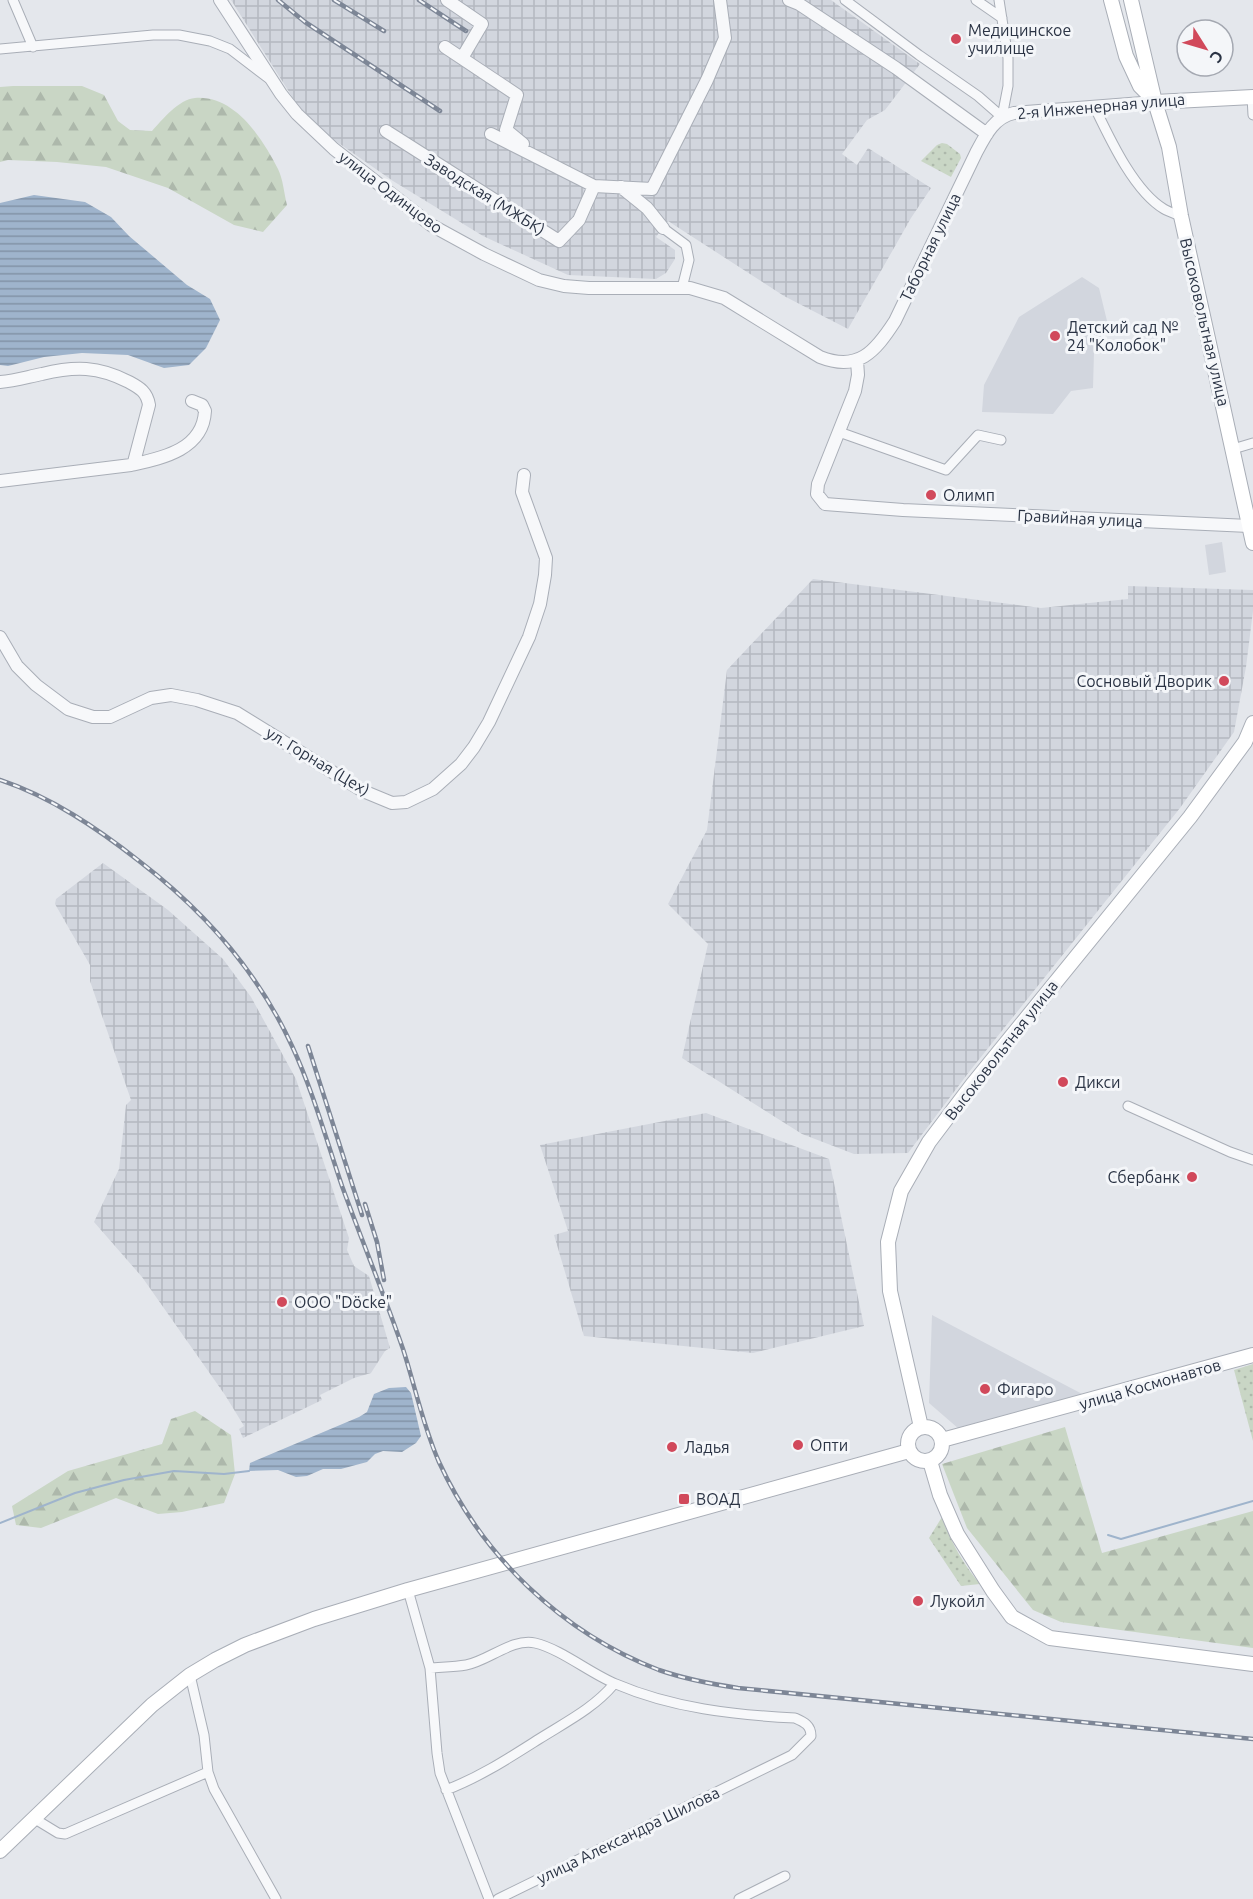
<svg xmlns="http://www.w3.org/2000/svg" width="1253" height="1899" font-family="Ubuntu,sans-serif">
<defs>
<pattern id="industrial-grid" width="8" height="8" patternUnits="userSpaceOnUse" patternTransform="scale(1.5)"><rect width="8" height="8" fill="#d2d6de"/><path d="M0 4h8M4 0v8" fill="none" stroke="#b4b8c0"/></pattern>
<pattern id="green-dots" width="8" height="8" patternUnits="userSpaceOnUse" patternTransform="scale(1.5)"><rect width="8" height="8" fill="#c9d6c5"/><path d="M2 2h.1M6 6h.1" fill="none" stroke="#adb8ab" stroke-width="1.8" stroke-linecap="round"/></pattern>
<pattern id="forest-firs" width="22" height="20" patternUnits="userSpaceOnUse" patternTransform="scale(1.5)"><rect width="22" height="20" fill="#c9d6c5"/><path d="M5 1l3.5 6h-7zM16 11l3.5 6h-7z" fill="#adb8ab"/></pattern>
<pattern id="water-rules" width="6" height="5" patternUnits="userSpaceOnUse" patternTransform="scale(1.5)"><rect width="6" height="5" fill="#9fb4cc"/><path d="M0 2.5h6" fill="none" stroke="#8293a7"/></pattern>
</defs>
<rect width="100%" height="100%" fill="#e4e7ec"/>
<path fill="#d2d6de" d="M1082,277L1099,288L1107,321L1094,352L1093,388L1071,391L1053,414L982,412L984,385L1019,317Z
M1222,542L1226,572L1209,575L1205,545Z
M932,1315L1088,1397L959,1429L929,1403Z"/>
<path fill="url(#industrial-grid)" d="M231,0H831L920,64L885,110L867,120L842,154L857,165L868,148L931,188L911,218L848,329L784,296L668,221L656,237L675,250V259L666,273L656,279L568,275L483,236L393,181L327,135L298,106Z
M813,579L1041,608L1128,599V586L1253,590V611L1246,667L1234,732L1180,808L969,1072L908,1153L854,1154L802,1134L682,1058L708,944L668,904L707,830L727,670Z
M103,863L168,910L223,959L251,997L296,1079L349,1238L347,1250L354,1266L369,1276L390,1348L385,1351L371,1373L354,1378L320,1395L322,1400L243,1438L239,1429L244,1426L225,1395L142,1277L94,1222L119,1169L126,1105L131,1100L90,981V965L55,904L56,899Z
M706,1113L829,1159L864,1326L753,1353L584,1336L554,1235L568,1231L540,1145Z"/>
<path fill="url(#green-dots)" d="M942,143L947,144L960,154L961,158L951,177L921,161L937,145Z
M1253,1364V1441L1234,1370Z
M942,1517C950,1541 964,1565 980,1584L961,1586L929,1538Z"/>
<path fill="url(#forest-firs)" d="M13,86H82L104,95L118,121L130,130L152,131C162,120 179,99 195,98C235,95 262,138 278,169C283,179 284,193 287,205L263,232L234,225L168,188L106,167L57,162L8,160L0,162V87Z
M195,1411L231,1435L235,1474L224,1503L182,1512L158,1514L116,1498L41,1528L16,1525L12,1506L68,1471L162,1444L171,1419Z
M1065,1427L1102,1553L1253,1511V1648L1061,1622L1033,1610L967,1528L942,1464Z"/>
<path fill="url(#water-rules)" d="M34,195L85,202L111,217L129,236L187,285L210,299L220,320L206,348L189,365L164,368L128,355L82,353L44,357L8,366L0,365V203Z
M406,1387L411,1393L421,1436L416,1443L402,1452L383,1451L375,1454L367,1462L341,1469H323L307,1476L296,1477L278,1470L249,1471L250,1463L359,1417L367,1412L374,1394L389,1388Z"/>
<g fill="none" stroke-linecap="round" stroke-linejoin="round">
<path stroke="#9fb4cc" stroke-width="2" d="M0,1523L75,1493L124,1480L174,1471L224,1474L249,1471
M1108,1535L1121,1539L1253,1501"/>
<defs>
<path id="minor" d="M13,0L33,47
M845,0L919,55L978,96L1002,117
M976,0L1002,18
M999,0L1008,58V86L1002,117
M0,49L153,35H179L210,41L230,49L268,78
M1252,97L1253,115
M1095,108C1110,139 1134,191 1164,209C1169,212 1176,214 1181,216
M663,228L686,245L689,260L682,288
M839,432L946,470L978,435L1001,440
M1233,449L1253,443
M1128,1106L1230,1152L1253,1160
M408,1590L430,1668L437,1753L440,1773L489,1899
M430,1668C442,1667 454,1667 466,1665C488,1661 512,1638 535,1643C561,1649 591,1674 616,1684C672,1708 734,1715 795,1718C804,1722 811,1725 811,1736L792,1755L498,1899
M190,1675L204,1735L208,1772L214,1789L276,1899
M446,1790C480,1777 509,1758 539,1739C566,1722 594,1708 614,1684
M35,1819L58,1833L65,1834L208,1772
M739,1899L785,1876"/>
<path id="tertiary" d="M220,0L281,94L297,114L334,149L431,225L484,254L539,280L564,286L589,288H690L724,298L820,357C858,372 875,352 895,321L976,153C985,136 994,117 1014,113L1155,102
M447,0L482,24L462,58
M789,0L799,4L896,68L987,134
M445,47L517,95L506,130L523,144
M386,131L559,241L579,220L594,186
M491,134L594,186L652,189L707,80L725,38L720,0
M621,187L647,208L663,228
M857,360L858,375L855,391L818,484L817,494L825,504L903,510L1249,526
M0,382C15,381 27,377 42,374C75,366 98,366 129,382C140,388 147,392 149,405L134,462L131,465L0,481
M131,465C162,458 203,450 205,411L202,405L192,401
M0,637L17,666L36,685L68,709L93,717H110L151,698L171,695L197,700L237,713L363,791L392,803L406,802L433,789L461,764L474,747L489,722L529,637L540,604L545,575L546,558L522,492L524,475"/>
<path id="secondary" d="M1111,0L1126,56L1140,86L1154,100
M1131,0L1155,102L1169,147L1181,216L1253,543
M1155,102L1253,97
M908 1444a17 17 0 1 1 34 0a17 17 0 1 1-34 0Z
M921,1427L890,1291L888,1242L901,1191L929,1142L972,1085L1190,817L1245,742L1253,723
M942,1440L1253,1355
M930,1461L940,1495L957,1534L993,1591L1012,1617L1050,1638L1253,1664
M0,1851L152,1705L190,1675L215,1660L245,1645L314,1619L408,1590L909,1451"/>
</defs>
<use href="#minor" stroke="#a9aeb7" stroke-width="11"/>
<use href="#tertiary" stroke="#a9aeb7" stroke-width="14"/>
<use href="#secondary" stroke="#a9aeb7" stroke-width="16"/>
<use href="#minor" stroke="#f7f8fa" stroke-width="9"/>
<use href="#tertiary" stroke="#f7f8fa" stroke-width="12"/>
<use href="#secondary" stroke="#fff" stroke-width="14"/>
<defs>
<path id="rail" d="M278,0L305,22L440,111
M334,0L384,31
M419,0L466,31
M0,780C51,797 97,828 139,861C203,910 258,972 292,1046C313,1091 326,1139 342,1186C362,1241 384,1294 403,1349C415,1386 423,1426 439,1462C482,1556 562,1633 659,1670C685,1679 711,1684 738,1688L1253,1739
M308,1046L362,1215
M365,1204L377,1242L384,1280"/>
</defs>
<use href="#rail" stroke="#7d8696" stroke-width="4.5"/>
<use href="#rail" stroke="#f4f6f9" stroke-width="2" stroke-dasharray="7" stroke-linecap="butt"/>
</g>
<g fill="#d1495b" stroke="#f4f6f9" stroke-width="2">
<circle cx="956" cy="39" r="6"/>
<circle cx="1055" cy="336" r="6"/>
<circle cx="931" cy="495" r="6"/>
<circle cx="1224" cy="681" r="6"/>
<circle cx="1063" cy="1082" r="6"/>
<circle cx="1192" cy="1177" r="6"/>
<circle cx="282" cy="1302" r="6"/>
<circle cx="985" cy="1389" r="6"/>
<circle cx="798" cy="1445" r="6"/>
<circle cx="672" cy="1447" r="6"/>
<rect x="678" y="1493" width="12" height="12" rx="3"/>
<circle cx="918" cy="1601" r="6"/>
</g>
<g text-anchor="middle" dominant-baseline="central" stroke-width="6" stroke-linejoin="round" paint-order="stroke">
<g font-size="16" fill="#2b3445" stroke="#f4f6f9" text-anchor="start">
<text x="968" y="30">Медицинское<tspan x="968" dy="18">училище</tspan></text>
<text x="1067" y="327">Детский сад №<tspan x="1067" dy="18">24 "Колобок"</tspan></text>
<text x="943" y="495">Олимп</text>
<text x="1212" y="681" text-anchor="end">Сосновый Дворик</text>
<text x="1075" y="1082">Дикси</text>
<text x="1180" y="1177" text-anchor="end">Сбербанк</text>
<text x="294" y="1302">ООО "Döcke"</text>
<text x="997" y="1389">Фигаро</text>
<text x="810" y="1445">Опти</text>
<text x="684" y="1447">Ладья</text>
<text x="696" y="1499">ВОАД</text>
<text x="930" y="1601">Лукойл</text>
</g>
<g font-size="16" fill="#2b3445" stroke="#f4f6f9">
<text transform="translate(1101 106) rotate(-5)">2-я Инженерная улица</text>
<text transform="translate(391 192) rotate(37)">улица Одинцово</text>
<text transform="translate(485 194) rotate(32)">Заводская (МЖБК)</text>
<text transform="translate(930 247) rotate(-64)">Таборная улица</text>
<text transform="translate(1205 322) rotate(77)">Высоковольтная улица</text>
<text transform="translate(1080 518) rotate(3)">Гравийная улица</text>
<text transform="translate(318 761) rotate(31)">ул. Горная (Цех)</text>
<text transform="translate(1001 1050) rotate(-52)">Высоковольтная улица</text>
<text transform="translate(1150 1384) rotate(-16)">улица Космонавтов</text>
<text transform="translate(628 1835) rotate(-26)">улица Александра Шилова</text>
</g>
</g>
<g transform="translate(1205 48) rotate(127)"><circle r="28" fill="#f4f6f9" stroke="#a4a8b1" stroke-width="1.5"/>
<path d="M0-4.5L10 22L0 15L-10 22Z" fill="#d1495b"/>
<text y="-9" font-size="16" font-weight="bold" text-anchor="middle" fill="#2b3445">С</text>
</g>
</svg>
